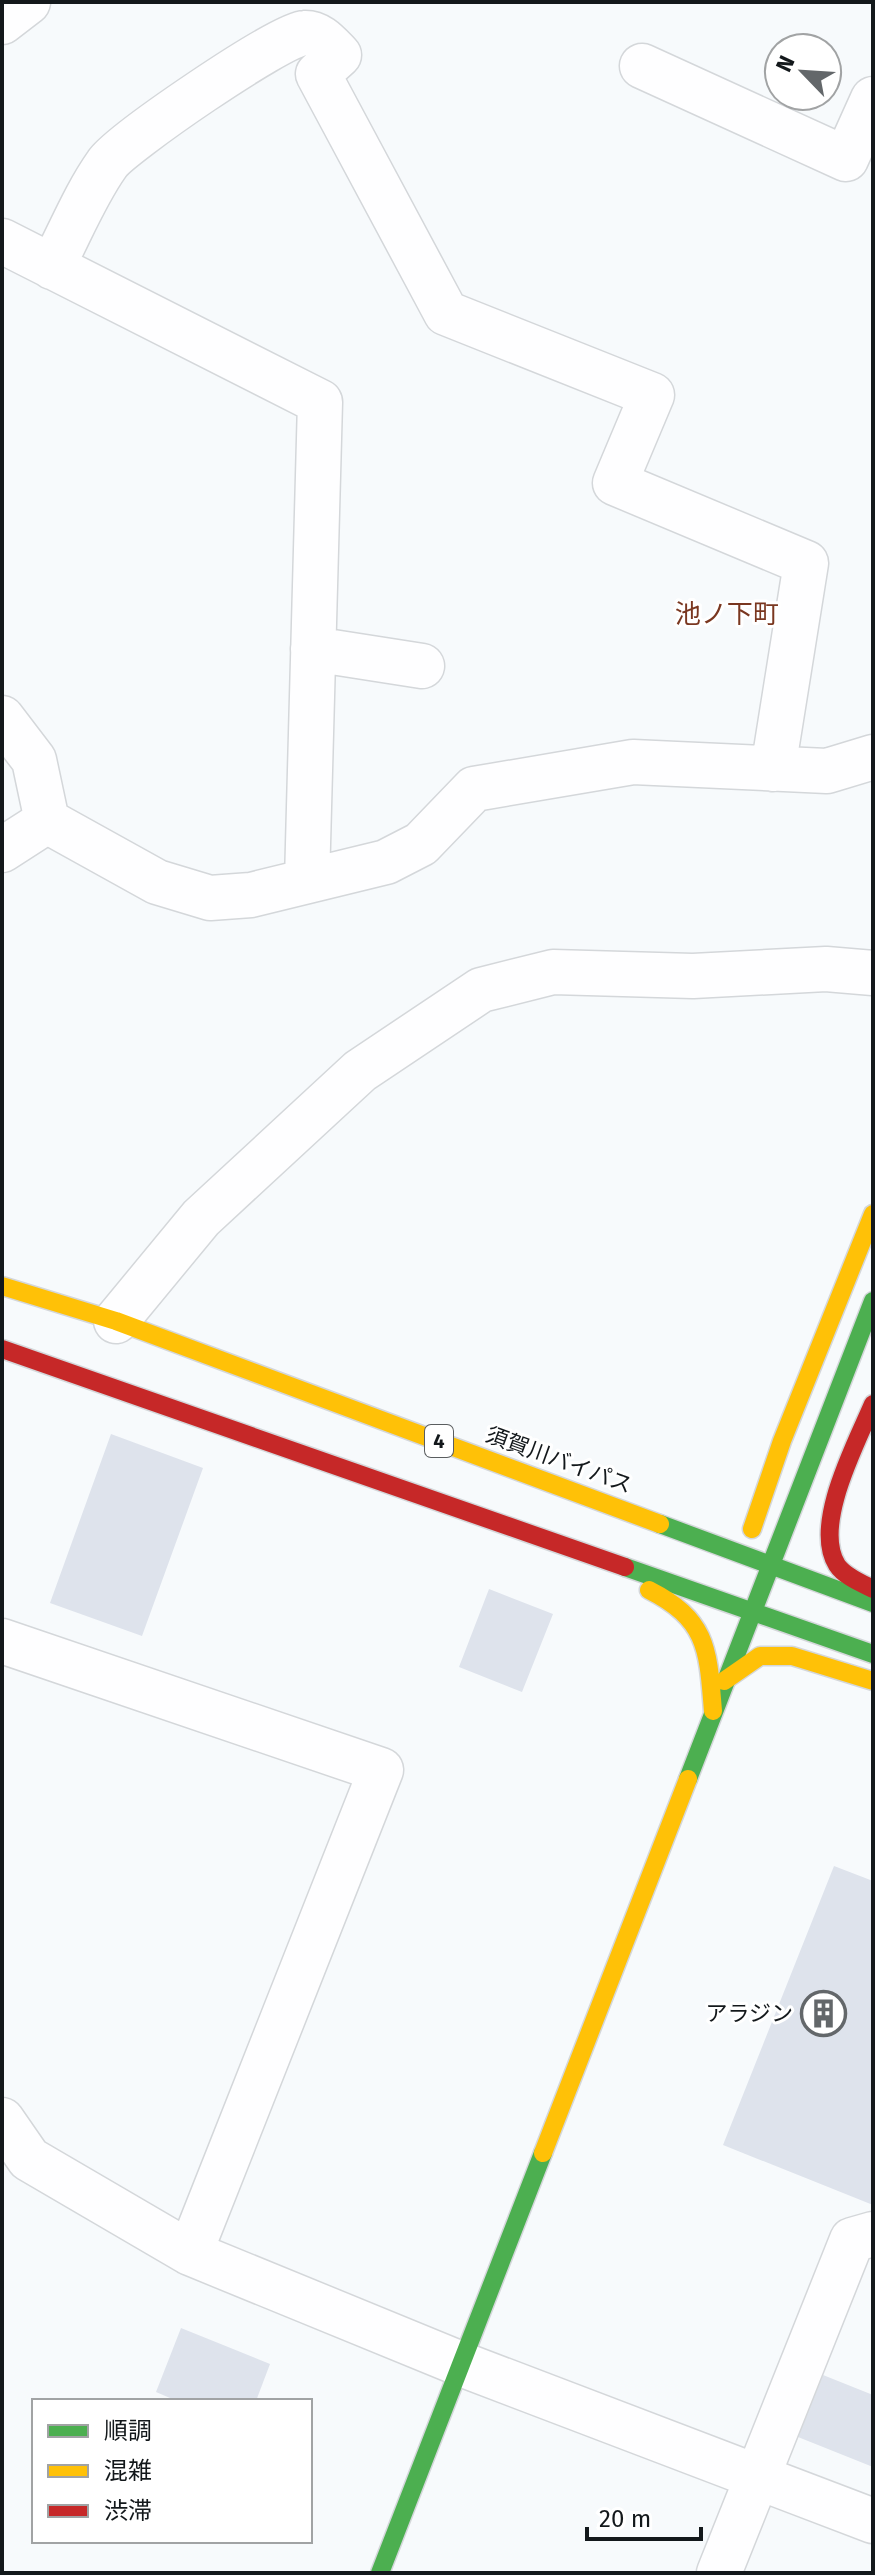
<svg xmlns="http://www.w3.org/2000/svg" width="875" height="2575" font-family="'Fira Sans','Noto Sans JP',sans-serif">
<rect width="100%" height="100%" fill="#f7fafc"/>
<path fill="#dee3ec" d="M111,1434L203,1468L142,1636L50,1603Z
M489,1589L553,1614L522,1692L459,1667Z
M834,1866L873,1881V2205L723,2145Z
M181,2328L270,2364L256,2401H177L156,2392Z
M823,2375L873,2395V2467L798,2437Z"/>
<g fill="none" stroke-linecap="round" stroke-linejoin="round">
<defs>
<path id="street" d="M2,22L28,2
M642,66L846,159L873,99
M2,241L320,402L307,881
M52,267C70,233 85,195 107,164C120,144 281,34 304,33C319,32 329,45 339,55L318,74L446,313L652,395L615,483L806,563L773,769
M313,649L422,666
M2,718L34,760L47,821L157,882L210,898L251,895L386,862L421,844L474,789L633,762L827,771L873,757
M2,850L47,821
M116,1321L201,1218L360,1071L481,990L553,972L693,976L826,969L873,973
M2,1641L381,1770L190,2253
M2,2120L29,2159L190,2253L461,2364L873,2521
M719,2573L852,2240L873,2234"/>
<path id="fast" d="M660,1524L873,1603
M625,1567L873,1654
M688,1779L873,1301
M380,2573L543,2153"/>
<path id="slow" d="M2,1286L116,1321L660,1524
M752,1529L782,1441L873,1214
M649,1590C708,1620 708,1650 713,1711
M724,1681L760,1656H792L873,1681
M543,2153L688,1779"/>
<path id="jam" d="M2,1349L625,1567
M873,1404C857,1442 812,1525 837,1565C844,1576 861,1583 873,1589"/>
</defs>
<use href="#street" stroke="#d4d7da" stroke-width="47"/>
<use href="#fast" stroke="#d4d7da" stroke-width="21"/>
<use href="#slow" stroke="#d4d7da" stroke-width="21"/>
<use href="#jam" stroke="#d4d7da" stroke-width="21"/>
<use href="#street" stroke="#fefeff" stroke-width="44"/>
<use href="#fast" stroke="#4caf50" stroke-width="18"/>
<use href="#slow" stroke="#ffc107" stroke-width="18"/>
<use href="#jam" stroke="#c62828" stroke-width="18"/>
</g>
<defs>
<symbol id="building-ring" viewBox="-11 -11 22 22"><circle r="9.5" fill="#fff" stroke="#63676a" stroke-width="1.5"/><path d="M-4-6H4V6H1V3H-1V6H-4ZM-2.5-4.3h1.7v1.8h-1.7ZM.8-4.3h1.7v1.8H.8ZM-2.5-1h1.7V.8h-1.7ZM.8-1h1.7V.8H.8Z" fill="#63676a"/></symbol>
</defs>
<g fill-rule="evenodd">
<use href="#building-ring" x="798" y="1988" width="51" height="51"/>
</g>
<g text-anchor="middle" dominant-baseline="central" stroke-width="6" stroke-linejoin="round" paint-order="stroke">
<rect fill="#fff" stroke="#5a5d5f" stroke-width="2" x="425" y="1425" width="28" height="32" rx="6"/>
<g font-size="20" font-weight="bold" fill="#13181b">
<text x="439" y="1441">4</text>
</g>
<g font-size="22" fill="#13181b" stroke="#fff">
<text transform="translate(559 1460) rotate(20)">須賀川バイパス</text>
</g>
<g font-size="22" fill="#13181b" stroke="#fff" text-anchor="end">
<text x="793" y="2013">アラジン</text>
</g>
<g font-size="26" fill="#7a3720" stroke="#fff">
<text x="727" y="614">池ノ下町</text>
</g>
</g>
<rect width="875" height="2575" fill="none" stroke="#13181b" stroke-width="8"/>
<rect x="32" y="2399" width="280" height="144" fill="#ffffff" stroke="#a1a3a4" stroke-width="2"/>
<rect x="48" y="2425" width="40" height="12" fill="#4caf50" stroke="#a1a3a4" stroke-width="2"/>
<text x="104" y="2439" font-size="24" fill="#13181b">順調</text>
<rect x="48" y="2465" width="40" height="12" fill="#ffc107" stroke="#a1a3a4" stroke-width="2"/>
<text x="104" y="2479" font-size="24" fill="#13181b">混雑</text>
<rect x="48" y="2505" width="40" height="12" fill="#c62828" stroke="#a1a3a4" stroke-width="2"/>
<text x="104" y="2519" font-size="24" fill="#13181b">渋滞</text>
<g transform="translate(803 72) rotate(295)"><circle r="38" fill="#ffffff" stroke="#a1a3a4" stroke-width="2"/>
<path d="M0-6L14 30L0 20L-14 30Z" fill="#63676a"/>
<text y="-12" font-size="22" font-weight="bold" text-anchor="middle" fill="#13181b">N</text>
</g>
<path d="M587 2527v12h114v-12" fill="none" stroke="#13181b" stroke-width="4"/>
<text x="599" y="2527" font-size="24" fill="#13181b" stroke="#ffffff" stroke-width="6" paint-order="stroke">20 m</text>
</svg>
